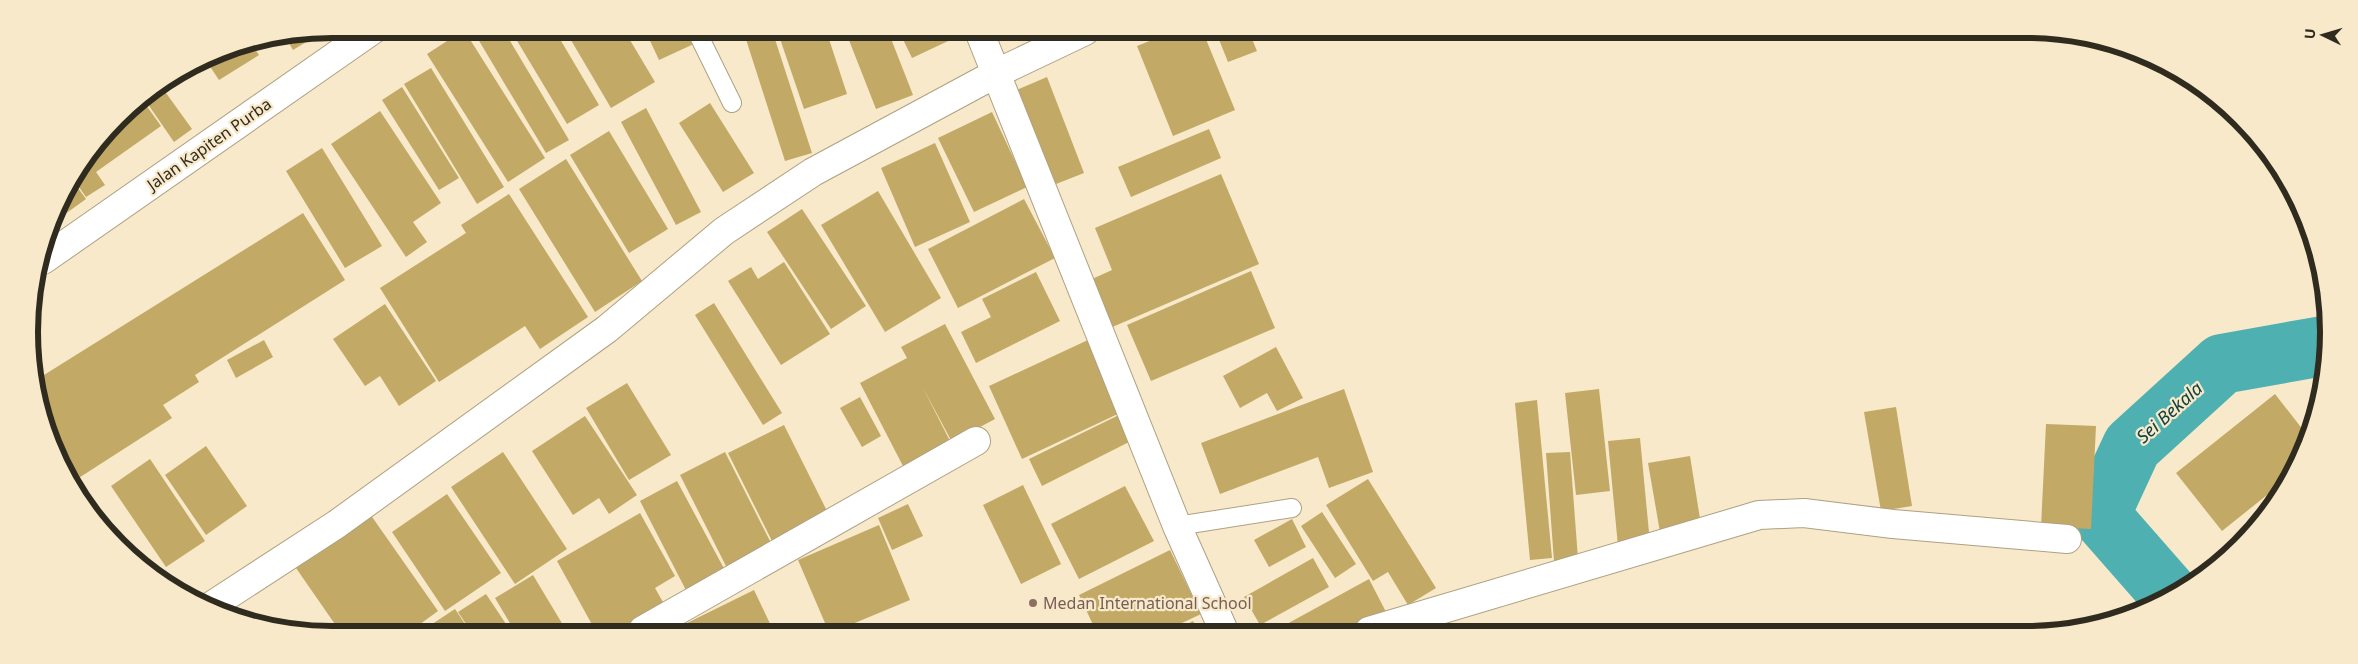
<svg xmlns="http://www.w3.org/2000/svg" width="2358" height="664" font-family="'Noto Sans',sans-serif">
<rect width="100%" height="100%" fill="#f7e9c9"/>
<g fill="none" stroke-linecap="round" stroke-linejoin="round">
<path stroke="#4eb0b1" stroke-width="60" d="M2171,596L2100,515L2132,446L2222,364L2323,346"/>
</g>
<path fill="#c3a966" d="M472,29H503L569,140L546,153Z
M510,29H554L599,105L567,124Z
M464,30L545,158L508,182L427,54Z
M565,30H624L655,82L611,108Z
M645,30H690L696,43L659,60Z
M704,30H731L709,41Z
M743,30H772L812,153L785,161Z
M777,30H826L847,94L804,109Z
M845,30L888,31L913,95L876,109Z
M320,31L321,33L293,50L286,38Z
M899,31H962L963,34L912,58Z
M1172,32H1203L1235,110L1173,136L1137,46Z
M1216,32H1249L1257,51L1228,62Z
M252,45L259,55L219,80L205,59L216,52Z
M431,68L504,187L477,204L404,84Z
M1047,77L1084,173L1051,186L1014,91Z
M161,86L192,129L174,142L143,97Z
M402,87L459,178L439,190L382,100Z
M141,98L161,126L96,172L105,185L86,197L74,180L132,104Z
M710,103L754,173L723,192L679,123Z
M646,108L701,212L676,225L621,122Z
M380,111L441,203L413,222L427,242L406,257L331,144Z
M992,112L1027,187L974,212L938,138Z
M1209,129L1221,158L1131,197L1118,167Z
M609,131L668,229L629,253L570,155Z
M935,143L970,222L915,247L881,168Z
M322,148L382,246L345,268L286,171Z
M566,159L642,281L595,312L519,189Z
M1221,174L1259,264L1110,328L1090,280L1112,270L1095,228Z
M73,181L86,199L54,222L60,198Z
M878,191L941,298L885,332L821,225Z
M509,194L588,317L540,349L525,326L439,382L380,288L466,233L461,225Z
M1024,199L1055,258L958,308L928,249Z
M802,209L866,306L831,329L767,232Z
M303,213L345,280L195,375L199,382L163,405L172,418L74,481L39,411L36,380Z
M784,262L830,334L781,365L728,281L751,267L758,279Z
M1251,271L1275,328L1151,381L1127,325Z
M1036,272L1060,321L976,363L961,332L991,317L982,299Z
M714,303L782,413L763,425L695,315Z
M385,304L436,381L399,406L380,376L365,386L333,339Z
M945,324L995,419L952,442L922,386L950,441L903,466L860,383L907,358L901,347Z
M264,340L273,357L236,378L227,360Z
M1088,340L1122,412L1022,459L989,386Z
M1276,347L1303,398L1277,411L1267,393L1240,408L1223,376Z
M627,383L671,455L629,480L586,408Z
M1344,389L1373,472L1329,488L1318,457L1220,494L1201,443Z
M1599,389L1610,491L1576,495L1565,393Z
M2275,394L2307,435L2292,475L2222,531L2176,473Z
M860,397L881,436L862,447L840,408Z
M1537,400L1552,558L1530,560L1515,403Z
M1896,407L1912,506L1881,511L1864,412Z
M1119,415L1131,441L1042,486L1029,459Z
M585,416L637,495L609,514L599,498L573,515L532,451Z
M2046,424L2096,426L2091,529L2041,527Z
M784,425L828,513L772,541L728,453Z
M1640,438L1650,543L1618,546L1608,441Z
M206,446L247,506L206,535L165,475Z
M503,452L567,549L515,584L451,487Z
M725,452L773,547L728,570L680,475Z
M1570,452L1578,559L1554,561L1546,453Z
M1690,456L1701,525L1660,532L1648,463Z
M150,459L205,541L166,567L111,486Z
M1368,479L1436,588L1408,605L1388,572L1373,581L1326,505Z
M677,481L728,576L689,596L640,501Z
M1023,485L1061,564L1021,584L983,505Z
M1125,486L1154,541L1079,579L1051,524Z
M447,494L501,573L445,611L392,532Z
M908,504L923,536L892,550L878,518Z
M1322,512L1356,564L1335,578L1301,526Z
M640,513L675,576L655,588L664,604L617,630H595L557,561Z
M370,514L438,611L412,630H339L296,568Z
M1292,519L1306,547L1269,567L1254,540Z
M879,525L910,600L838,630H828L798,560Z
M1170,550L1201,614L1165,631H1096L1079,595Z
M1313,558L1329,587L1260,625L1244,597Z
M533,575L566,630H514L495,598Z
M1369,579L1386,612L1351,631H1274Z
M754,590L773,630H688L685,624Z
M486,594L510,630H470L458,612Z
M455,609L469,630H420L425,626L426,628Z
M1193,621L1199,631H1175Z"/>
<g fill="none" stroke-linecap="round" stroke-linejoin="round">
<defs>
<path id="lane" d="M696,30L732,103
M1177,526L1292,508"/>
<path id="street" d="M979,31L1177,526L1224,631
M211,606L337,524L607,329L724,231L813,172L995,74L1085,31
M643,630L976,441
M1369,631L1759,515L1804,513L1893,524L2067,539"/>
<path id="secondary" d="M43,260L374,29"/>
</defs>
<use href="#lane" stroke="#aea183" stroke-width="20"/>
<use href="#street" stroke="#aea183" stroke-width="30"/>
<use href="#secondary" stroke="#aea183" stroke-width="30"/>
<use href="#lane" stroke="#fff" stroke-width="18"/>
<use href="#street" stroke="#fff" stroke-width="28"/>
<use href="#secondary" stroke="#fff" stroke-width="28"/>
</g>
<circle fill="#8d6e63" stroke="#f7e9c9" stroke-width="2" cx="1033" cy="603" r="5"/>
<g text-anchor="middle" dominant-baseline="central" stroke-width="4.5" stroke-linejoin="round" paint-order="stroke">
<g font-size="16" fill="#302b1f" stroke="#f7e9c9">
<text transform="translate(209 144) rotate(-35)">Jalan Kapiten Purba</text>
</g>
<g font-size="16" fill="#785e54" stroke="#f7e9c9" text-anchor="start">
<text x="1043" y="603">Medan International School</text>
</g>
<g font-size="18" font-style="italic" fill="#124040" stroke="#f7e9c9">
<text transform="translate(2169 412) rotate(-42)">Sei Bekala</text>
</g>
</g>
<path d="M0 0H2358V664H0ZM332 38H2026A294 294 0 0 1 2320 332V332A294 294 0 0 1 2026 626H332A294 294 0 0 1 38 332V332A294 294 0 0 1 332 38Z" fill="#f7e9c9" fill-rule="evenodd"/>
<path fill="none" stroke="#302b1f" stroke-width="6" d="M332 38H2026A294 294 0 0 1 2320 332V332A294 294 0 0 1 2026 626H332A294 294 0 0 1 38 332V332A294 294 0 0 1 332 38Z"/>
<g transform="translate(2323 35) rotate(275)" stroke="#f7e9c9" stroke-width="4" paint-order="stroke">
<path d="M0-4L9 19L0 12L-9 19Z" fill="#302b1f"/>
<text y="-8" font-size="14" font-weight="bold" text-anchor="middle" fill="#302b1f">U</text>
</g>
</svg>
